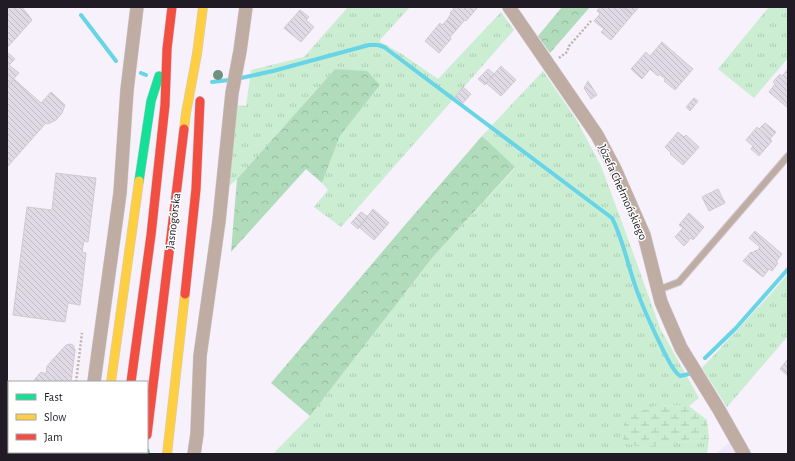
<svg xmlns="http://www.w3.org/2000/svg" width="795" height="461" font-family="'Alegreya Sans',sans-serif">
<defs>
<pattern id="grass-tufts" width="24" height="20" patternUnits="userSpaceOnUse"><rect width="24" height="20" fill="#cbedd2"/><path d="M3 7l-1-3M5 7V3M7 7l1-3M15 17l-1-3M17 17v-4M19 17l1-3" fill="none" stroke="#aecbb4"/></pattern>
<pattern id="forest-crowns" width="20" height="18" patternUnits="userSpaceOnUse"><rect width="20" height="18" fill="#b1dcbb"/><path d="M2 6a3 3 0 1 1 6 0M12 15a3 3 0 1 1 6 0" fill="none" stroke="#98bca1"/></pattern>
<pattern id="wetland-marsh" width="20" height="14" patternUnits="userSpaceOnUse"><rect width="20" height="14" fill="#cbedd2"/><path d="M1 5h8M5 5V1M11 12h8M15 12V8" fill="none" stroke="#aecbb4"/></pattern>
<pattern id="building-back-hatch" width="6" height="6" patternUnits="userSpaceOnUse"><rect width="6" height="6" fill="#e0d9e6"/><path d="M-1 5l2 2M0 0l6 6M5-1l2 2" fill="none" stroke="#c0bac5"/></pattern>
</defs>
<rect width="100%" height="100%" fill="#f6f1fa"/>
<path fill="#f1e7fa" d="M731,441L737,454H715Z"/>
<path fill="url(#grass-tufts)" d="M348,7H410L379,41L402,54L438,79L501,12L514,30L341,227L314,207L328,190L322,183L340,136L380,85L335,69L237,179L228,187L236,105L246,106L251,70L304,57Z
M769,7H788V58L754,98L718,69Z
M543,71L576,119L601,166L623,225L660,328L699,398L689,406L657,405L640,447L709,439L707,454H273L310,416L432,258L515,168L482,136Z
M788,274V336L727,407L702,368L765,300Z"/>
<path fill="url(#forest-crowns)" d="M562,7H590L550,53L538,36Z
M335,69L367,71L380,85L340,136L322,183L306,169L231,252L237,179Z
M482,136L515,167L432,258L310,416L271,383L405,225Z"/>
<path fill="url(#wetland-marsh)" d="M657,405L689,406L707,420L709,439L640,447L624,443L621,431L628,416Z"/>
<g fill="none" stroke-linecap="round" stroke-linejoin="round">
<path stroke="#67d4e8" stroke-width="4" d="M81,15L116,61
M141,73L146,75
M241,78L273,71L369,45H378L384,47L612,218C623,239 627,263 635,285C642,307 653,329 663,350C668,359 672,370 680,376L689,374
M212,82L229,80
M705,358L735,329L788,269"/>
</g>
<path fill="url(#building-back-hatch)" stroke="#d0cad4" d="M7,7H22L32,20L7,48Z
M455,7H478L466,21L465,20L457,29L447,20L451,14L450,13Z
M600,7H622L632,15L611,40L601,32L604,29L594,21L600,14L597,11Z
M622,7H639L632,15Z
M300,10L309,17L306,20L314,27L301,42L284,28Z
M447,20L457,29L450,37L451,39L439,53L425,41L440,23L442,25Z
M662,42L693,69L675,90L664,81L665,79L659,74L658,76L650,69L642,79L631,69L646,52L650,56Z
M7,52L15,59L9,65L19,73L7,86Z
M501,66L516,80L501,96L486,83Z
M488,69L494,74L485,85L478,79Z
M788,69V108L769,92L775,84L773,82L780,74L782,76Z
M14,79L41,103L51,92L65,105L62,113L56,120L48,124L46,123L7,167V87Z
M588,81L597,95L591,99L584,88Z
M463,87L471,94L463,103L455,97Z
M694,98L698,101L690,111L686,107Z
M765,123L776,132L770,139L759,129Z
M757,127L772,141L759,156L751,149L753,146L746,140Z
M678,132L684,137L686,135L699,147L683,165L670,154L671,153L665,147Z
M56,173L96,178L88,242L84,241L82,252L86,253L80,305L68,303L65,322L13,315L27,207L52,210Z
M718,189L725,203L709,211L702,197Z
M373,209L389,223L374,240L359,227Z
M361,212L368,217L358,229L351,223Z
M689,213L704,227L693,240L691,238L684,246L675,237L683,228L679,225Z
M755,231L782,254L776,262L778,263L772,271L769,269L763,277L743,261L751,252L752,253L756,250L757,251L760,247L749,238Z
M70,344L73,345L75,350L71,382H34L35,379L41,372L46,374L47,366L66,345Z
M788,359V376L780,369Z
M9,435V452H17L15,454H7V437Z
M17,452H35L37,454H15Z"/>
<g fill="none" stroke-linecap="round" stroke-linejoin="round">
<defs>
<path id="lane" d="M658,290L679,282L788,156"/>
<path id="street" d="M509,7L597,135L615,169L644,235L661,302L681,348L718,408L744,454
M94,382L120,193L127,90L137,7
M7,388L9,390
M55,452L57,454
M83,454V452
M194,454L197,434L200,356L219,221L232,93L240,51L246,7"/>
<path id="fast" d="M139,181L151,101L159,76
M101,452V454
M122,452V454
M145,452V454"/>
<path id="slow" d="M184,129L186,113L197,54L203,7
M111,382L139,181
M167,454L185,294"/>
<path id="jam" d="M185,294L196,189L200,101
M131,382L151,235L165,105L167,49L172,7
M147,435L184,129"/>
</defs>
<use href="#lane" stroke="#cfcbd3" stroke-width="8"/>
<use href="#street" stroke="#cfcbd3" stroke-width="14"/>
<use href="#fast" stroke="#cfcbd3" stroke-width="10"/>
<use href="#slow" stroke="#cfcbd3" stroke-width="10"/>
<use href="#jam" stroke="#cfcbd3" stroke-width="10"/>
<path stroke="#bdb2ae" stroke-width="2.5" stroke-dasharray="2 2" stroke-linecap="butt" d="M559,58L567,52L569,46L591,21
M76,382L82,333"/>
<use href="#lane" stroke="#bfada4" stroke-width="6"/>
<use href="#street" stroke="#bfada4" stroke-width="13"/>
<use href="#fast" stroke="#16e098" stroke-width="9"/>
<use href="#slow" stroke="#ffcf43" stroke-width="9"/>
<use href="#jam" stroke="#f24e42" stroke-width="9"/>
</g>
<circle fill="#6f917e" cx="218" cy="75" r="5"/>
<g text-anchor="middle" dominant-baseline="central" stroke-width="3" stroke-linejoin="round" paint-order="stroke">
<g font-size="12" fill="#201b25" stroke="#fff">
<text transform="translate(623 192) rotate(66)">Józefa Chełmońskiego</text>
<text transform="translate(173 221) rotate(-83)">Jasnogórska</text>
</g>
</g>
<rect width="795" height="461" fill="none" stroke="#201b25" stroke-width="16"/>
<rect x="8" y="381" width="140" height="72" fill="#ffffff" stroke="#a6a4a8"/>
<rect x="16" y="394" width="20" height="6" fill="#16e098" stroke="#a6a4a8"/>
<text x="44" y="401" font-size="12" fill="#201b25">Fast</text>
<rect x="16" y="414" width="20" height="6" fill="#ffcf43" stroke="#a6a4a8"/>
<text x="44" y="421" font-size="12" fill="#201b25">Slow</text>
<rect x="16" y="434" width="20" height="6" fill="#f24e42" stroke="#a6a4a8"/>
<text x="44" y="441" font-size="12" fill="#201b25">Jam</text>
</svg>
